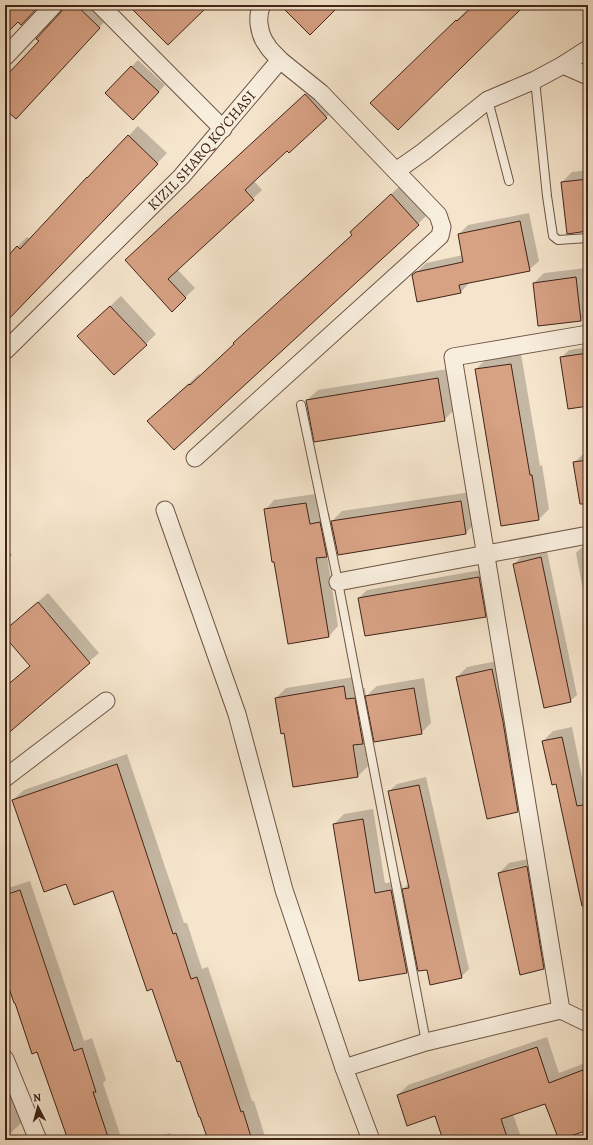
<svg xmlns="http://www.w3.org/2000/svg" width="593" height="1145" font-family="Alegreya,serif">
<rect width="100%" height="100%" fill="#f5e5cc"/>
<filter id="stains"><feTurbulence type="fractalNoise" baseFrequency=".005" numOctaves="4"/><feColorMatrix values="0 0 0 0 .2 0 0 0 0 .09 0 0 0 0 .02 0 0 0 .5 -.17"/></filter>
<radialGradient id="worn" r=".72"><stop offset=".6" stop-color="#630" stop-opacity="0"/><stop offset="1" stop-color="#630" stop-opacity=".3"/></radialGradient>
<path fill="#0003" fill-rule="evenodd" d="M65,5H95L108,18L25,108H5V78L40,41L62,12Z
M475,5H528L522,11L520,9L372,103L466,11L468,12Z
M138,60L165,85L140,112L106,93Z
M315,85L336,108L289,152L287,150L254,181L262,190L177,269L195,288L172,310L135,251Z
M138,126L167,153L18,309L5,317V260L27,237L30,239Z
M588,170V230L562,182L572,172Z
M401,185L428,214L418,224L159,411L199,374L201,376L353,234L361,222Z
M529,213L539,261L529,270L470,282L461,292L413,276L426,263L463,255L459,234L468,225Z
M586,268L588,284V313L581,320L534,283L544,273Z
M121,296L156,334L146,344L89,326Z
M588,347V415L586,405L561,358L569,350Z
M521,354L540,466L542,465L549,509L539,519L476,369L486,359Z
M448,369L454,410L444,420L307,400L318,390Z
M588,454V511L585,512L580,482L574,463L582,455Z
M471,492L476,522L466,533L339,554L337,545L327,556L338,626L329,636L289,642L265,510L274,500L315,494L319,515L329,513L331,522L342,511Z
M588,542V600H585L576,553L586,543Z
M5,547L12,555L5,562Z
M547,551L577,695L570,701L514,564L521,557Z
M487,569L493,608L485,616L359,598L367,590Z
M48,593L99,653L5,734V687L31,665L5,636V631Z
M502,660L528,801L518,811L457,677L467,667Z
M354,677L356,689L365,688L366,696L377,686L424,678L431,723L421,733L373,732L364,741L368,766L358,776L294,786L285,732L276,698L286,688Z
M572,727L586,797L588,796V933L557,782L543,741L553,731Z
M127,754L184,923H187L202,969L208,967L252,1101H254L266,1140H209L181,1060L114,890L67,883L13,800L24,790Z
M426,777L469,969L461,977L428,969L417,962L407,972L334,824L344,814L373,809L385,883L401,881L403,889L409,883L389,791L397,784Z
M537,857L554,958L544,968L499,873L509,863ZM532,864V866L509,871V869Z
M30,881L84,1041L92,1038L106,1080L103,1083L122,1140H69L38,1051L5,973V889Z
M547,1037L559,1073L588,1062V1129L546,1103L513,1114L522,1140H444L436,1115L398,1095L408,1085Z
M6,1088L30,1115L5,1138V1089Z
M170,1133L172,1140H148Z"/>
<path fill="#d7a184" stroke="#412417" d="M5,5H40L21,25L18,22L5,35Z
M64,5H76L100,28L16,119L5,109V77L39,41L36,39L61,12Z
M128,5H209L168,45Z
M280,5H340L310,35Z
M474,5H525L398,130L370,103L456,20L457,21Z
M131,66L159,92L133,120L105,93Z
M305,94L327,118L289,153L287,151L245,190L254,200L168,279L186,298L172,312L125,260Z
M128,135L158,164L5,323V259L17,246L20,249L87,177V178Z
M588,179V231L567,234L561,182Z
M391,194L419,225L174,450L147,421L189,384L190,385L234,344L233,343L352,235L350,232Z
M520,221L530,271L459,285L461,293L417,302L412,275L416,272L463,262L458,234Z
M576,277L581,321L538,326L533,283Z
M110,306L147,345L114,375L77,336Z
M588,353V406L568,409L560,357Z
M511,364L530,475H532L539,520L501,526L475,369Z
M438,378L445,421L314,442L306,400Z
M588,460V504H580L573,462Z
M461,501L466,534L338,555L331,521Z
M306,503L310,524L320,522L327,557L316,558L329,637L288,644L274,562H272L264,509Z
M541,557L571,702L544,708L513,564Z
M479,577L486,617L365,636L358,598Z
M38,602L90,663L5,736V687L30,666L5,637V630Z
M492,669L503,722L518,812L487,819L456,677Z
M344,686L346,699L355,698L363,744L353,745L358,777L293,787L284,733L281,734L275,698Z
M414,688L422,734L374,742L365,696Z
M562,737L577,806L588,804V905L582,906L556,784L552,785L542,741Z
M117,764L173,934L176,933L191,979L197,977L241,1112L243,1111L252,1140H208L200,1117H199L180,1061L177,1062L152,989L147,991L113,891L74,905L66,884L44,892L12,800Z
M419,785L462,978L430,985L427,970L418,971L402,889L409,888L388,791Z
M363,819L375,893L391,890L407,973L359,981L333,824Z
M527,866L544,969L520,975L498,873Z
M20,890L74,1051L82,1048L96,1092H93L109,1140H68L37,1052L32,1054L15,1003H14L5,976V895Z
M537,1047L549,1083L588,1068V1130L559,1140L545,1104L501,1119L508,1140H443L435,1116L407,1126L397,1095Z"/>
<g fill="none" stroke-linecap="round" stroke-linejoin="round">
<defs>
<path id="lane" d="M535,80L547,196L553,236L558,240L588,238
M488,100L509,181
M301,405L338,582L426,1042"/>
<g id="street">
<path d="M100,5L223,129"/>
<path d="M262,5C256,16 259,35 267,45C270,51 276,55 280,60"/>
<path d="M5,57L54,5"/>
<path d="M563,65L588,49"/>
<path d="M396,171L423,152L488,100L535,80L563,65L588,76"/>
<path d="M588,334L453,357L561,1010L588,1023"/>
<path id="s1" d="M5,351L181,177L280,60L321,93L438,215L442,227L440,236L195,458"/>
<path d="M165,510L237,714L284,890L344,1068L371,1140"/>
<path d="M338,582L588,535"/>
<path d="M5,778L106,701"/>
<path d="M5,1059L38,1140"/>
<path d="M344,1068L426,1042L561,1010"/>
</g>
</defs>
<use href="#lane" stroke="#6e5444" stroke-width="10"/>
<use href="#street" stroke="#6e5444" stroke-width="19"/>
<use href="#lane" stroke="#f8eede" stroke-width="8"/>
<use href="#street" stroke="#f8eede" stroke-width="17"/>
</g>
<g text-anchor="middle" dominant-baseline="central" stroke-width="3" stroke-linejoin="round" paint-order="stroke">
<g font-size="15" fill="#412417" stroke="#f8eede">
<text stroke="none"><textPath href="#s1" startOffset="281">KIZIL SHARQ KO'CHASI</textPath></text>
</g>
</g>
<rect width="593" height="1145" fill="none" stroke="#f5e5cc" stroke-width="20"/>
<rect x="6" y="6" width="581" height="1133" fill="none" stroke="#412417" stroke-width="2"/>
<rect x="10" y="10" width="573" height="1125" fill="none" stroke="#412417"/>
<g transform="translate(38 1107) rotate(354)" stroke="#f8eede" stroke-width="3" paint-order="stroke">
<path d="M0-3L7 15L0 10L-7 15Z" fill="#412417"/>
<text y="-6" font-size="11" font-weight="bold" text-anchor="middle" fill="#412417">N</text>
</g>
<rect width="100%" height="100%" filter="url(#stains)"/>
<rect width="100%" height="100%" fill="url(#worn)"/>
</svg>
